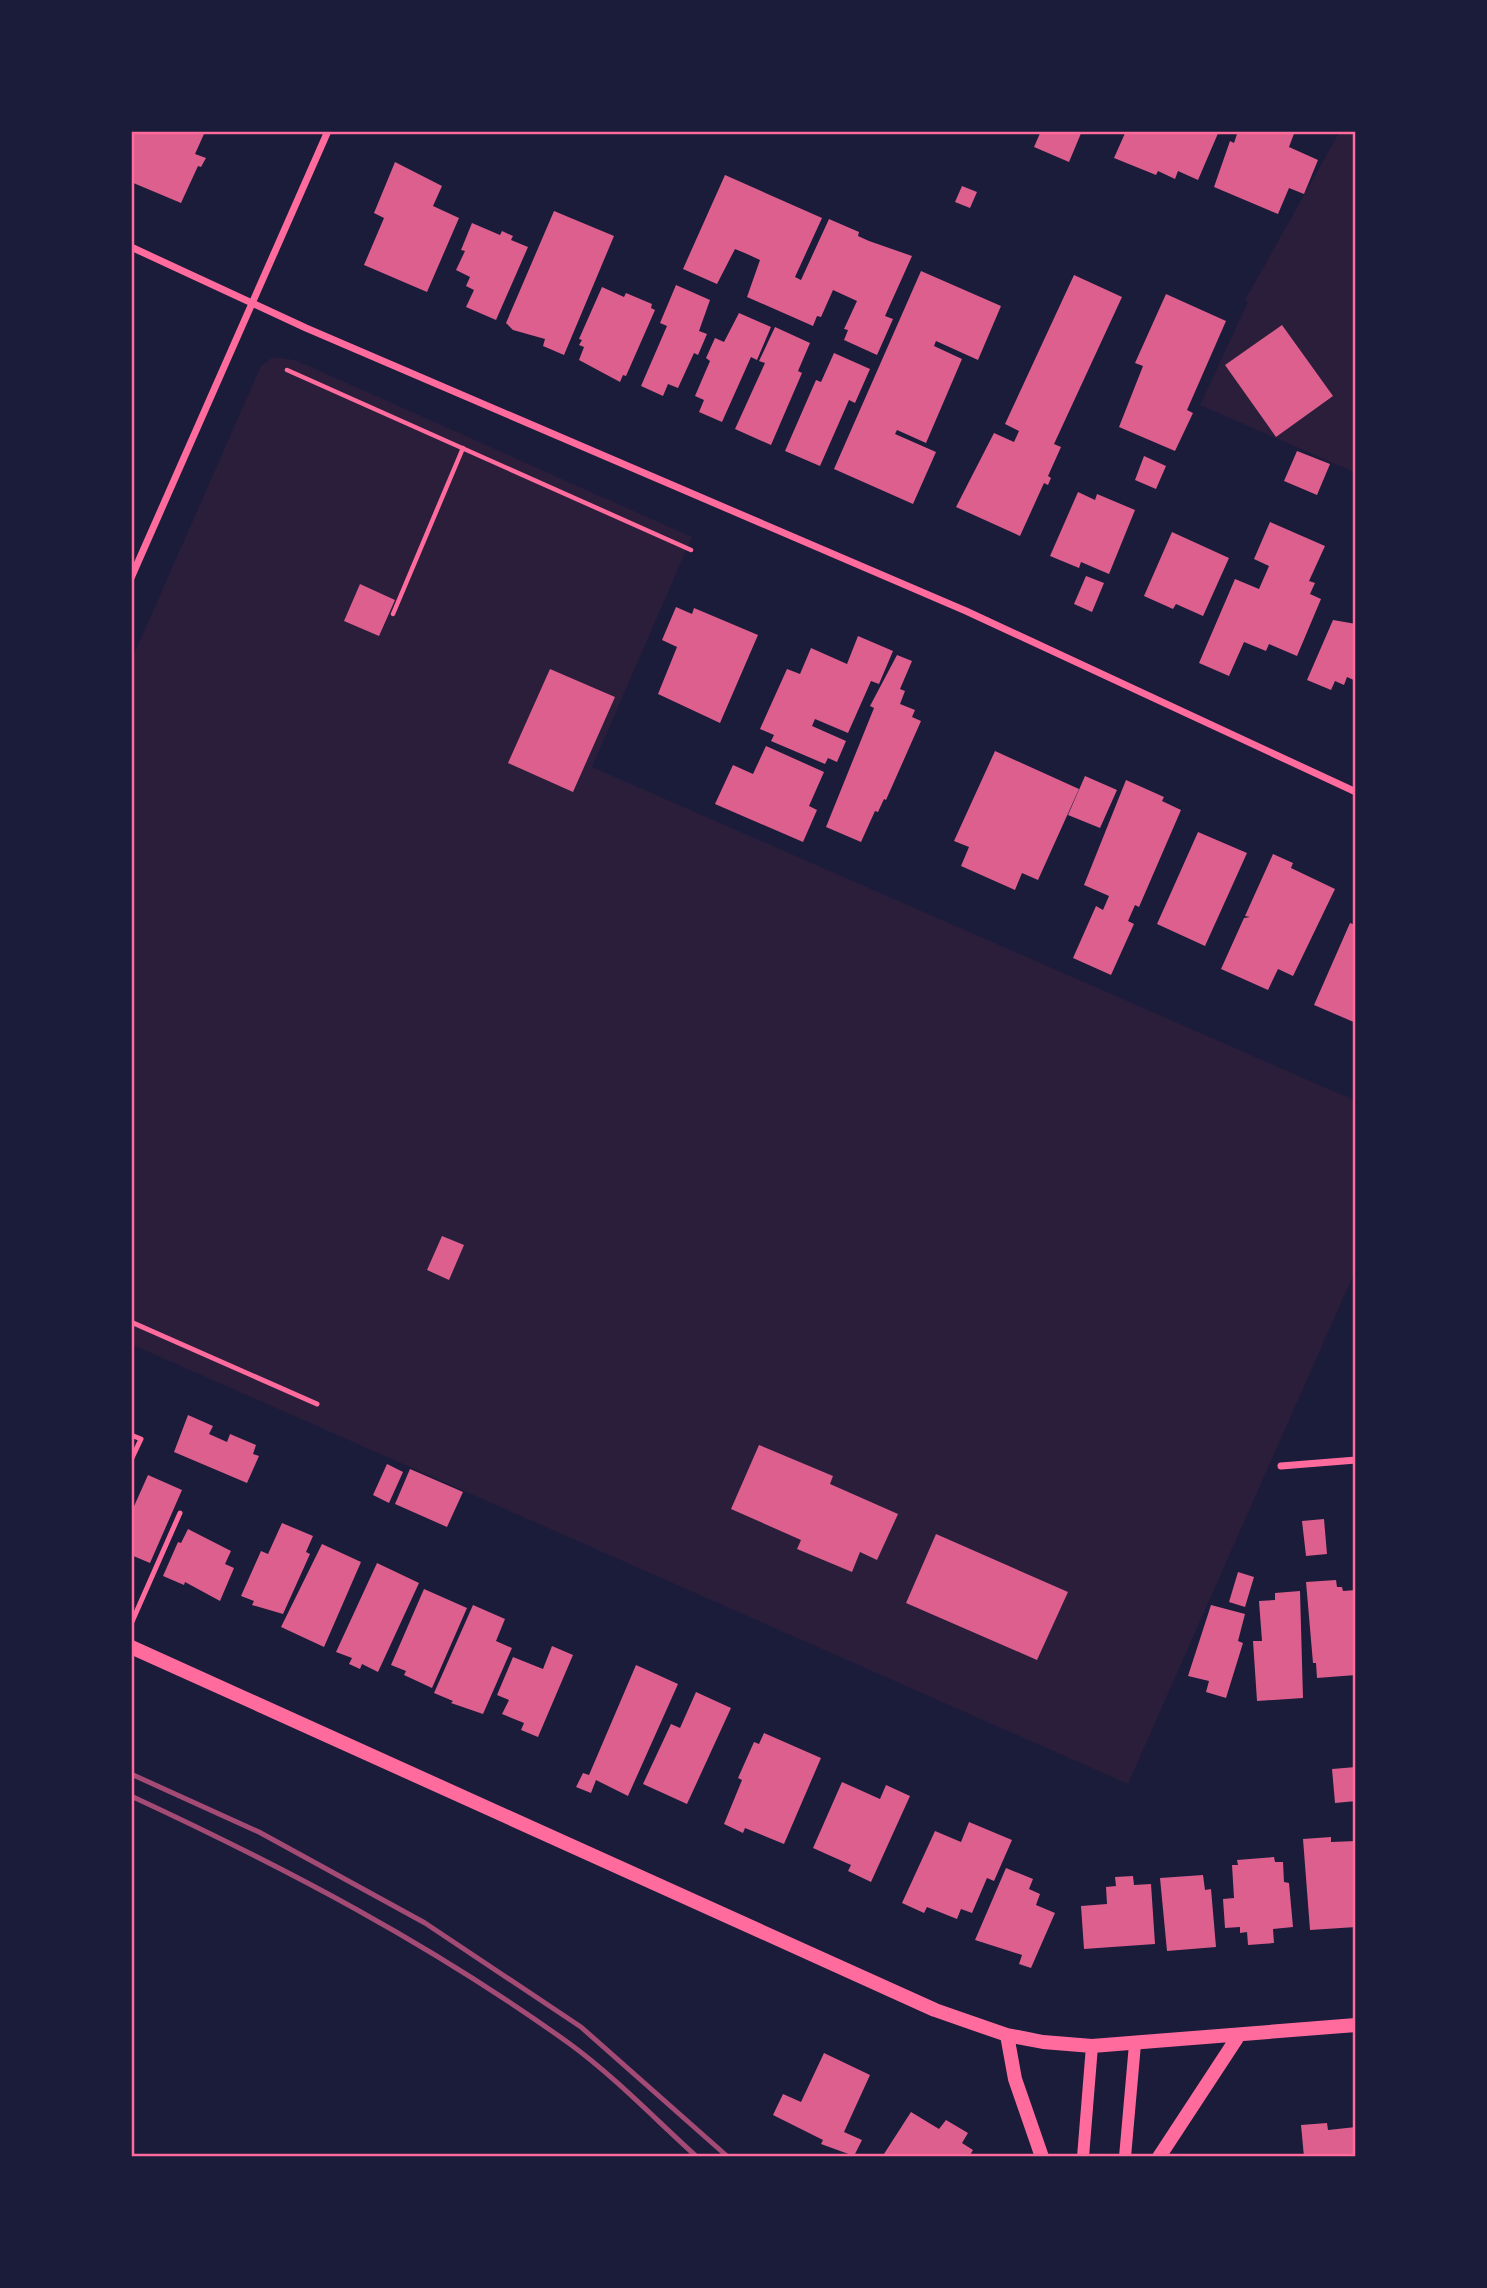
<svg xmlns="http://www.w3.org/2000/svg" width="1487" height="2288" font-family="Roboto,sans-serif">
<rect width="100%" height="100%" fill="#1b1b3a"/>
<path fill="#2a1e3b" d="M1340,131H1356V473L1200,405L1248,302L1245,300Z
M273,357L295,360L692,537L592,767L1356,1101V1269L1128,1784L131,1344V661L261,366Z"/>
<path fill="#dd5f8e" d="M131,131L204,134L195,154L206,158L201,167L198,166L181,203L131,182Z
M1041,131H1082L1069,162L1034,147Z
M1126,131H1219L1198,180L1178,171L1175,179L1158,171L1156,175L1114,158Z
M1238,131H1295L1289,147L1318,160L1304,194L1289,188L1278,214L1214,187L1230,141L1234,143Z
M395,162L442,186L433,206L459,218L427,292L364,265L384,218L374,213Z
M725,175L822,218L795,277L801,280L829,219L859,232L858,236L869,241L912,256L885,316L893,319L877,355L844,340L848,330L844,329L857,301L833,290L821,317L817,316L813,326L747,297L760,260L747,254L735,249L717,284L683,269Z
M962,186L977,192L970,208L955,202Z
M554,211L614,236L564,355L543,346L545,339L513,330L506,323Z
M472,223L500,235L502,231L513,236L511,240L528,247L496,320L466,307L474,290L466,286L470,277L456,270L465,251L461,250Z
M921,271L1001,306L978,360L936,341L934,346L962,359L926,443L897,430L895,434L936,452L913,504L834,469Z
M1074,275L1122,297L1054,444L1061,447L1048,476L1051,478L1048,485L1044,483L1020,536L956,507L994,433L1014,442L1019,431L1005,424Z
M676,285L710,300L699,331L707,334L698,355L694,353L678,388L668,384L663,396L641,386L667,326L660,323Z
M602,287L624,297L626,293L652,304L651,308L655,310L626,376L623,375L620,382L579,360L584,347L579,345L582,340L579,339Z
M1166,294L1226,321L1187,410L1193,413L1175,451L1119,427L1143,366L1135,363Z
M739,313L771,327L757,360L751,357L722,422L699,412L704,400L695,396L710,361L706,358L715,338L724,342Z
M1282,325L1333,396L1276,437L1225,365Z
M775,327L810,343L798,371L802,373L771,445L735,429L765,363L759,361Z
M834,353L870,369L855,403L849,400L820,466L785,451L816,380L821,382Z
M1297,451L1330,464L1317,495L1284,481Z
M1144,456L1166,466L1156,489L1135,480Z
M1078,492L1095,500L1097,494L1135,510L1109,574L1081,562L1079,568L1050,556Z
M1270,522L1325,546L1309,581L1315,583L1310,594L1321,599L1297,656L1269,644L1266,651L1244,642L1229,676L1199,663L1235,579L1259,589L1269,566L1254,559Z
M1172,532L1229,558L1203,616L1176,604L1173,609L1144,596Z
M1086,576L1104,583L1092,612L1074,604Z
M360,584L395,600L379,636L344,621Z
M676,607L692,614L694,608L758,635L720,723L658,694L677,647L662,640Z
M1333,620L1356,624V681L1347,677L1344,685L1335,681L1331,690L1307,680Z
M858,636L893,651L879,684L871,681L848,733L815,719L812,726L846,741L837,762L828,758L825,764L771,741L774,735L760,729L787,669L800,674L811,648L847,664Z
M897,655L912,661L900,689L905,691L900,704L915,710L912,717L921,721L886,800L884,799L878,812L875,811L861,842L826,827L874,708L870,706Z
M550,669L615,697L573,792L508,763Z
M766,746L824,772L809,806L817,810L803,842L715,804L733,765L753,774Z
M995,751L1079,789L1038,880L1022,873L1015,890L961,866L969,847L954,841Z
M1085,776L1117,790L1100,828L1068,815Z
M1126,780L1164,797L1162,801L1181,810L1139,907L1135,905L1128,921L1134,924L1111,975L1073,958L1096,906L1103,910L1109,896L1084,885Z
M1198,832L1247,853L1205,946L1157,924Z
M1273,854L1293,863L1291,868L1335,889L1293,976L1278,969L1268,990L1221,969L1244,918L1250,917L1245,916Z
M1350,923L1356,925V1023L1314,1005Z
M442,1236L464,1245L449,1280L427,1270Z
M188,1415L213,1426L209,1434L227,1442L230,1434L256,1445L253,1454L259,1456L247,1483L174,1452Z
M759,1445L833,1476L830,1484L898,1514L877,1560L860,1552L852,1572L797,1549L801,1540L731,1509Z
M387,1464L403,1472L389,1503L373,1495Z
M410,1469L463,1492L447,1527L395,1504Z
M148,1475L182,1490L150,1563L131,1555V1513Z
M1324,1519L1327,1554L1306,1556L1302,1521Z
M282,1523L313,1536L306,1552L310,1554L283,1614L252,1605L254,1601L241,1596L261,1551L268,1554Z
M188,1529L231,1551L225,1564L234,1568L220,1601L185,1582L184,1585L163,1576L178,1542L181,1543Z
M936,1534L1068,1592L1037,1660L906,1603Z
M322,1544L361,1562L324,1647L281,1627Z
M377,1563L419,1583L378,1672L362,1664L360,1669L349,1664L352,1658L336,1652Z
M1238,1572L1254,1577L1245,1607L1229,1602Z
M1336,1580L1337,1587H1342L1343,1591L1356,1590V1675L1317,1678L1316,1663H1313L1306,1582Z
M424,1589L467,1608L432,1688L404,1675L406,1671L391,1665Z
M1300,1591L1303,1698L1257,1701L1253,1641H1262L1259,1601L1275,1600V1593Z
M473,1605L505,1619L496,1641L512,1648L483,1714L451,1703L453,1701L434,1693Z
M1211,1605L1245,1614L1238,1641L1243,1643L1226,1698L1206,1692L1209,1681L1188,1676Z
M552,1646L573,1655L538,1737L521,1730L524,1723L502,1714L509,1700L497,1695L513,1657L543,1669Z
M636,1665L678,1684L628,1796L596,1780L591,1793L576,1787L583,1773L589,1775Z
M696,1692L731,1708L687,1804L643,1784L671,1724L680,1728Z
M764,1733L821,1758L784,1844L745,1828L743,1833L724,1824L742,1780L738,1778L754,1742L759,1744Z
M1356,1767V1801L1335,1803L1332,1769Z
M842,1782L880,1799L886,1785L910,1796L871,1882L848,1871L851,1865L813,1848Z
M969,1822L1012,1840L994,1881L987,1878L972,1913L961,1909L957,1919L927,1907L924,1913L902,1903L935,1831L961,1842Z
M1331,1837V1842L1356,1841V1927L1310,1930L1303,1839Z
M1274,1857L1275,1862H1283L1284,1882L1289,1883L1293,1927L1273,1929L1274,1943L1248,1945L1247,1932L1240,1933V1927L1225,1928L1223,1899L1234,1898L1232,1865H1238L1237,1860Z
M1006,1868L1033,1879L1029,1889L1040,1894L1036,1905L1055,1913L1031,1968L1019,1964L1022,1955L975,1940Z
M1203,1875L1205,1890L1211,1889L1216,1947L1167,1951L1160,1878Z
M1133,1876L1134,1885L1151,1884L1155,1944L1084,1949L1081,1906L1107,1904L1106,1887L1116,1886L1115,1877Z
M824,2053L870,2075L844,2132L862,2140L854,2156L821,2144L823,2140L773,2115L783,2094L801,2102Z
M911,2112L939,2129L946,2120L968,2133L962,2143L973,2150L969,2157H882Z
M1327,2123L1328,2130L1356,2127V2157H1304L1301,2125Z"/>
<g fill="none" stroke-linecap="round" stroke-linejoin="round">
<path stroke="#ff6b9d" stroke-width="4.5" d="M287,370L691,550
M393,614L463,448"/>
<path stroke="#ff6b9d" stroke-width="5" d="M131,1322L317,1404
M131,1435L141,1439L131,1460
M131,1624L180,1513"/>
<path stroke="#ff6b9d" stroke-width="7" d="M131,247L306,328L966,611L1356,792
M131,578L328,131
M1281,1466L1356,1460"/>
<path stroke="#ff6b9d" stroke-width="12" d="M1083,2157L1092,2046
M1125,2157L1135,2044"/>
<path stroke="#ff6b9d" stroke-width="14" d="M131,1647L935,2010L1007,2035L1043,2042L1092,2046L1356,2025
M1007,2035L1015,2079L1042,2157
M1159,2157L1239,2035"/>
<path stroke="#a44b75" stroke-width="5" d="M131,1774L259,1832L425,1923L581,2027L728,2157
M131,1796C286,1868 431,1944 570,2044C615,2077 656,2120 697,2157"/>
</g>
<rect width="1487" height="2288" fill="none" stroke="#1b1b3a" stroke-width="266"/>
<rect x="133" y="133" width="1221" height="2022" fill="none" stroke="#ff6b9d" stroke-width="2.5"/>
</svg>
